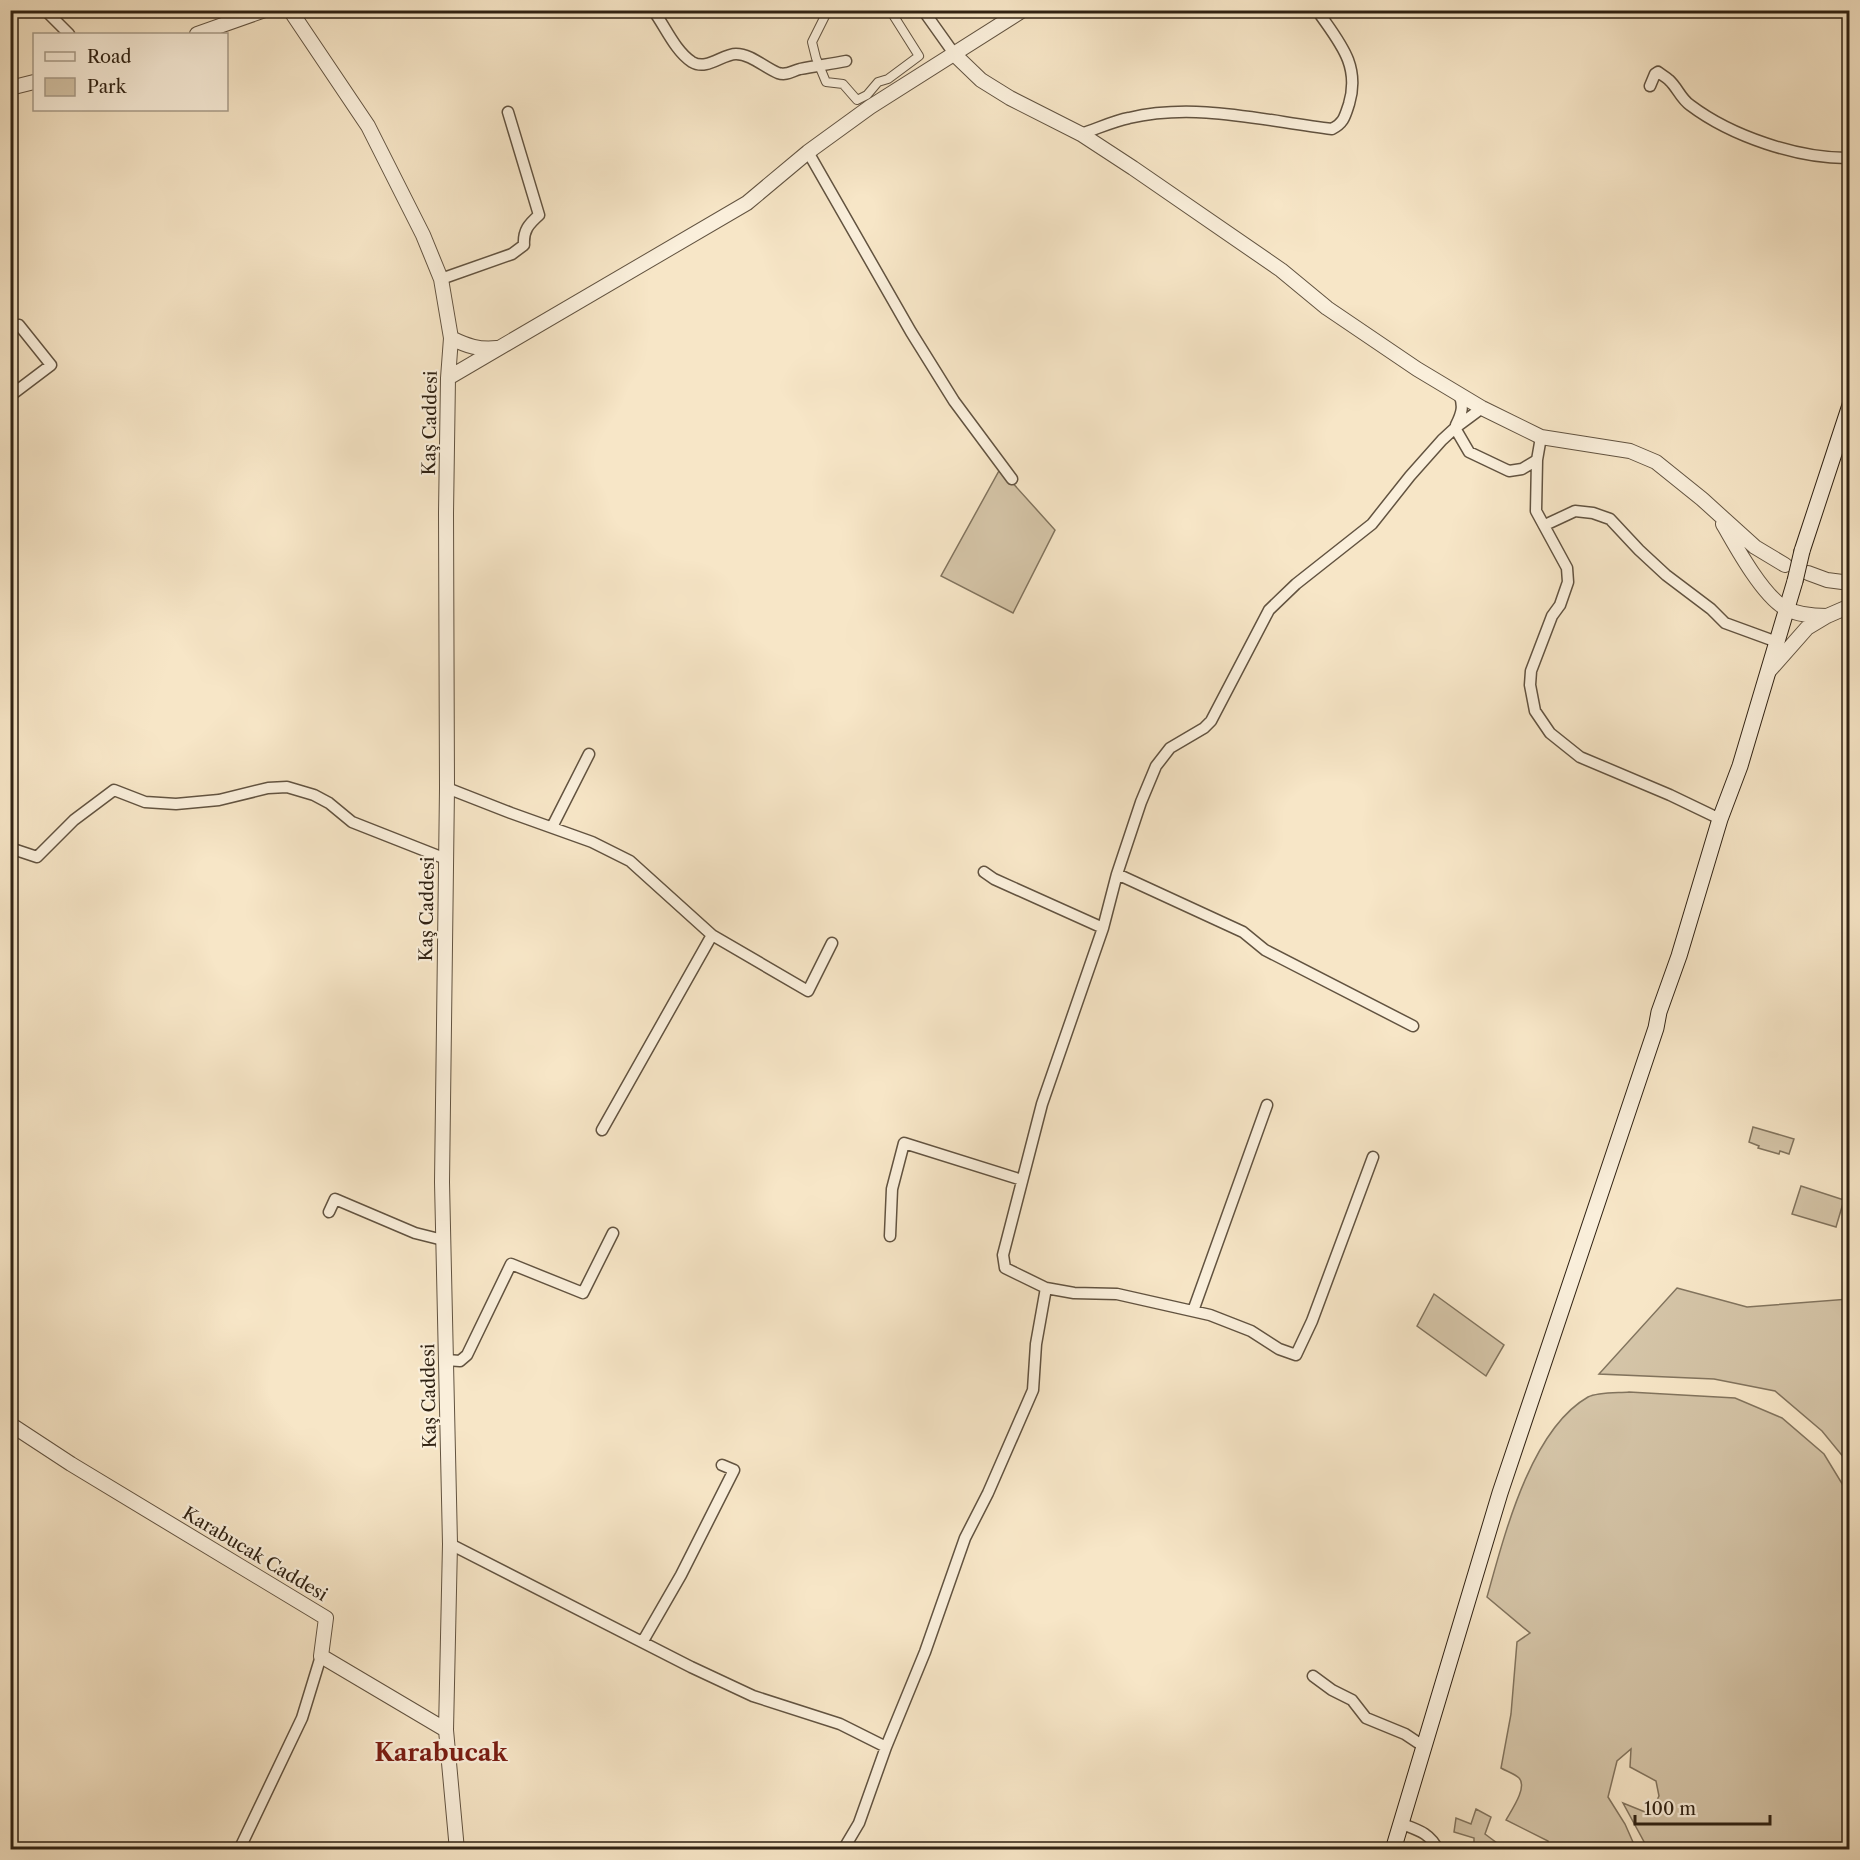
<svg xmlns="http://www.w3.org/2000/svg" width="1860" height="1860" font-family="'Libre Caslon Text',serif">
<rect width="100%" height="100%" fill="#f7e6c7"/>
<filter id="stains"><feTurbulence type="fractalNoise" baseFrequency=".00333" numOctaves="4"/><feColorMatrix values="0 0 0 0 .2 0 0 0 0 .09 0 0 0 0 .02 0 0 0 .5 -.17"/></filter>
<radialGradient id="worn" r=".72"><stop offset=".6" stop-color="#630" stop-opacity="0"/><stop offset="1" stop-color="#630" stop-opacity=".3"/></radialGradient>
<path fill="#d5c5a8" stroke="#82745e" stroke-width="1.5" d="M1000,469L1055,530L1013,613L941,576Z
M1753,1127L1794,1139L1789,1154L1780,1151L1779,1154L1758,1148L1759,1146L1749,1142Z
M1801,1186L1844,1200L1836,1227L1792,1214Z
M1677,1288L1747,1307L1849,1299V1464L1822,1431L1775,1391L1714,1379L1599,1374Z
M1434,1294L1504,1345L1486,1376L1417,1326Z
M1629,1392L1735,1398L1782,1418L1824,1454L1849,1495V1849H1648L1623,1803L1650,1814L1659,1796L1656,1781L1630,1767L1631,1749L1617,1761L1608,1797L1625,1824L1636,1849H1549L1548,1841L1506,1820C1511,1811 1528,1787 1519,1778C1515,1774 1506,1771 1501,1768L1511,1714L1517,1642L1530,1633L1487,1597C1504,1537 1530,1430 1588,1397C1598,1392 1617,1393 1629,1392Z
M1476,1809L1491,1817L1485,1834L1505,1849H1478L1474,1846V1838L1454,1832L1456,1818L1471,1824Z"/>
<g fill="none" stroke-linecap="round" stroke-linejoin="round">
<defs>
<path id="pedestrian" d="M828,10L812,42L816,58L826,82L843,84L857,100L867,95L878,82L888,79L919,56L890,10"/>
<path id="minor" d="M45,10L69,34
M653,10C665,26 675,51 692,62C707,71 722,54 736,54C751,54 765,68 778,73C787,76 792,71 800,69C815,66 831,64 846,61
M923,10L955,55
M1650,86L1655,74L1658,72C1662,75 1666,77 1669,80C1677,87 1681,99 1690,105C1731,136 1798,159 1850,158
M1081,134C1097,129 1113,121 1129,118C1196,102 1265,121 1332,129C1344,123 1345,116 1349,104C1361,64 1338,41 1317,10
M808,152L911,332L954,401L1012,479
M441,279L512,254L524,245C523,230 529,224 539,215L508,112
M10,396L51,365L19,325
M1456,425C1462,413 1464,406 1459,394
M1455,428L1469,452L1509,471L1522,469L1537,460
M1541,437L1537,460L1536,511L1567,568L1568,582L1560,605L1552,616L1531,671L1530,685L1535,711L1550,733L1580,757L1670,795L1720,819
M1545,525L1575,511L1593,513L1610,519L1639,550L1666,575L1711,609L1725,623L1777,642
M447,788L511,813L592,842L630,861L712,935L808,991L832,943
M552,827L589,754
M10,848L37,857L74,820L114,790L145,802L176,804L219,800L268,788L287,787L314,795L329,803L352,822L446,859
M984,872L994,879L1103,928
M1117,874L1243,932L1265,950L1413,1026
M602,1130L712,935
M329,1212L335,1199L415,1233L443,1240
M890,1236L892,1189L904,1143L1022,1180
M1046,1288L1074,1293L1117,1294L1210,1315L1251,1331L1279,1349L1296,1355L1312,1321L1373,1157
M1193,1311L1267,1105
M446,1360L460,1361L467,1355L511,1264L583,1293L613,1233
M450,1544L691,1667L753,1696L840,1724L886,1747
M643,1641L681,1575L734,1470L722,1465
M1313,1676L1332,1690L1352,1700L1366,1718L1405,1734L1423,1746
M1402,1824C1418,1830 1430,1833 1438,1850
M239,1850L302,1718L321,1656
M843,1850L859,1823L886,1747L925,1652L965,1538L988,1493L1033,1390L1036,1344L1046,1288L1005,1268L1003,1255L1042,1104L1103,928L1117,874L1141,802L1156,766L1170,748L1204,728L1211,721L1269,610L1296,584L1372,524L1410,476L1442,440L1455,428L1482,408"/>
<path id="tertiary" d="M290,10L368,126L423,235L441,279L451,338L448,378L446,513L447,788L442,1182L450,1544L446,1730L457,1850
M197,34L265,10
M955,55L981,80L1010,98L1081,134L1133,168L1281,270L1327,308L1417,369L1482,408L1541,437L1630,451L1656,462L1702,499L1755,547L1785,565
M10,88L34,82
M451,338C467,346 479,350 497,348
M448,378L747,203L808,152L870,107L1023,10
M1723,524C1736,547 1763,596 1785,608C1798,615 1812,616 1827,616
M1808,573L1827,580L1850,583
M1769,671L1807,628L1827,616L1850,606
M10,1424L71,1464L326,1618L321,1656L446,1730"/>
<path id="secondary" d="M1802,551L1850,405
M1393,1850L1500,1493L1656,1028L1659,1012L1679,956L1720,819L1740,766L1795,581"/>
</defs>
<use href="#pedestrian" stroke="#625340" stroke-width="10"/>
<use href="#minor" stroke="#625340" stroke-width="13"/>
<use href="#tertiary" stroke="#625340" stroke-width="16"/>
<use href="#secondary" stroke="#302213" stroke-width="17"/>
<use href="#pedestrian" stroke="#faefdb" stroke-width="8"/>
<use href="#minor" stroke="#faefdb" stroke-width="10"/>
<use href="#tertiary" stroke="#faefdb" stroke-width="14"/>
<use href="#secondary" stroke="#faefdb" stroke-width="15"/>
<defs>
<path id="secondary-bridge" d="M1795,581L1802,551"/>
</defs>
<use href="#secondary-bridge" stroke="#302213" stroke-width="17" stroke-linecap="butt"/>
<use href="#secondary-bridge" stroke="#faefdb" stroke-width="15"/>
</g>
<g text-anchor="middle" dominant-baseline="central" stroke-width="4.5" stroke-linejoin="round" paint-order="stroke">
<g font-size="18" fill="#302213" stroke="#faefdb">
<text transform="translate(430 423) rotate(-89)">Kaş Caddesi</text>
<text transform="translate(427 909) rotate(-89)">Kaş Caddesi</text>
<text transform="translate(429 1396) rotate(-91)">Kaş Caddesi</text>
<text transform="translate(255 1554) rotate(31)">Karabucak Caddesi</text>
</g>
<g font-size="24" font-weight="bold" fill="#7a1f14" stroke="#faefdb">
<text x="441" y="1752">Karabucak</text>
</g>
</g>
<rect width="1860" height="1860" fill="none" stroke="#f7e6c7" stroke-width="36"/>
<rect x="12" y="12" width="1836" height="1836" fill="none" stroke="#302213" stroke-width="3"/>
<rect x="18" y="18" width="1824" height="1824" fill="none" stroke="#302213" stroke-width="1.5"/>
<rect x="33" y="33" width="195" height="78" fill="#faefdb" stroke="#a99d8b" stroke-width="1.5"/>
<rect x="45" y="52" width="30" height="9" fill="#faefdb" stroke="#a99d8b" stroke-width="1.5"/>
<text x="87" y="63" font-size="18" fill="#302213">Road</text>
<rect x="45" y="78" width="30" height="18" fill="#d5c5a8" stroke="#a99d8b" stroke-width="1.5"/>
<text x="87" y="93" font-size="18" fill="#302213">Park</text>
<path d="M1635 1815v9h135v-9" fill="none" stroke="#302213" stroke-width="3"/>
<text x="1644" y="1815" font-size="18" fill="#302213" stroke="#faefdb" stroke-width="4.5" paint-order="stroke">100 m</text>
<rect width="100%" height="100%" filter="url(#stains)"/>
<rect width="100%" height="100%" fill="url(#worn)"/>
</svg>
